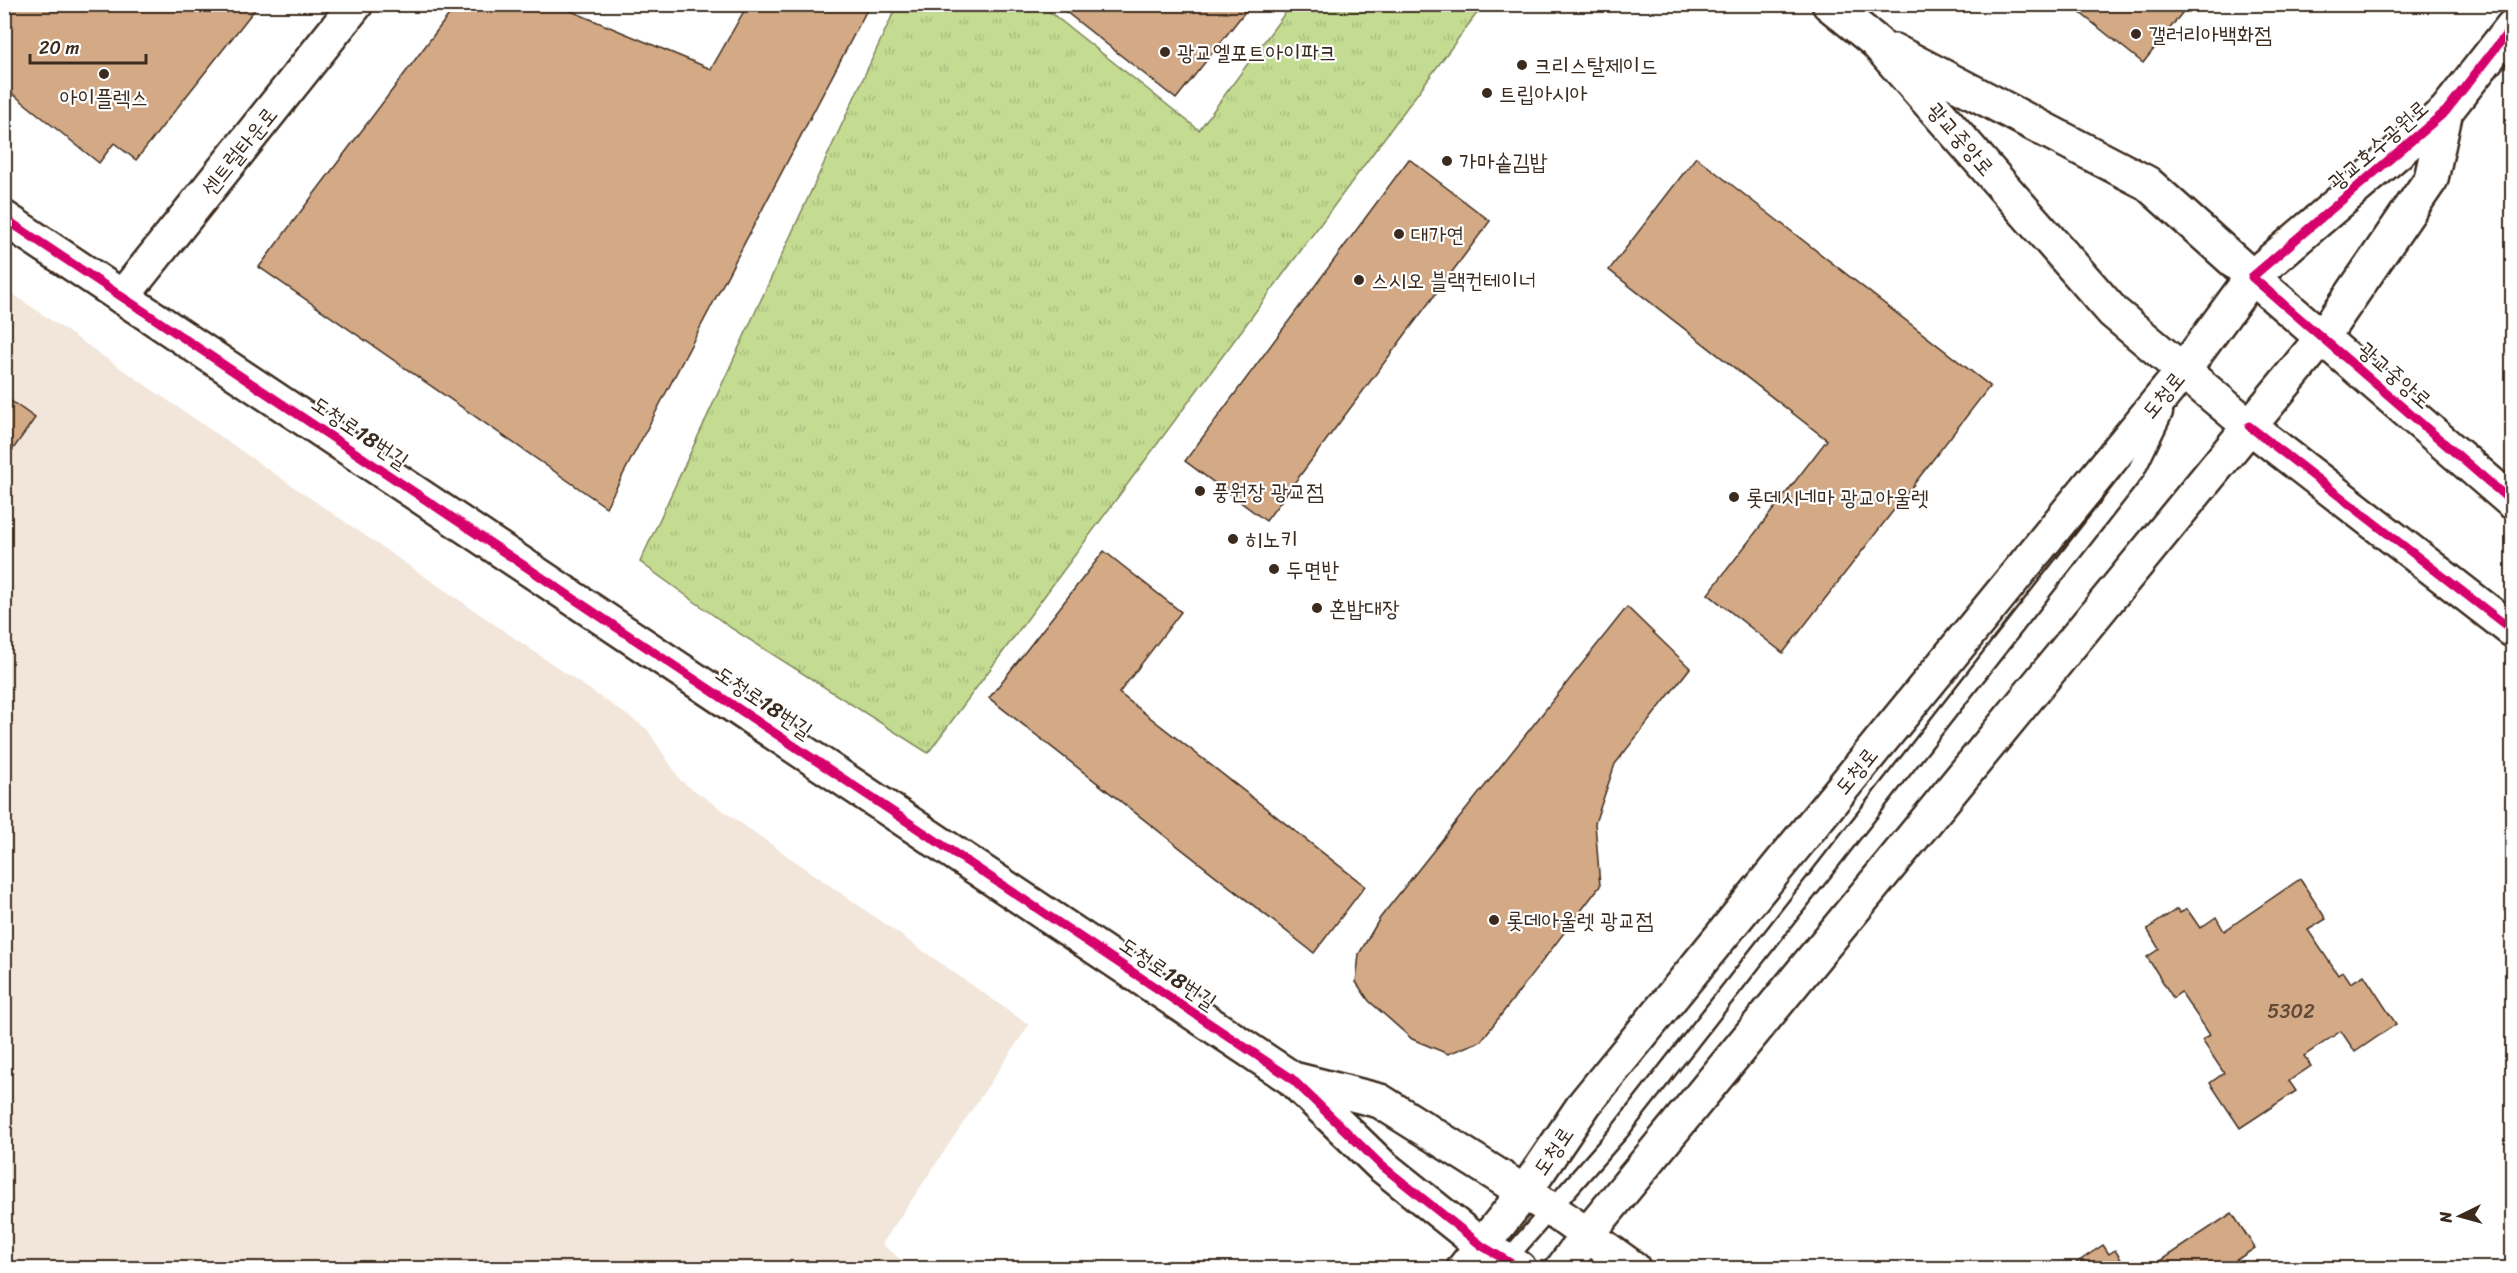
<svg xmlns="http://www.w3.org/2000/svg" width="2517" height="1273" font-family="Sriracha,'Poor Story',sans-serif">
<defs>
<pattern id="grass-tufts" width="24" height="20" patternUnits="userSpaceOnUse" patternTransform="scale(1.5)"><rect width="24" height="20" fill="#c3dc92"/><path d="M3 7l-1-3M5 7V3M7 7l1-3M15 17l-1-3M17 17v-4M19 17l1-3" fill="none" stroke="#a8bd7d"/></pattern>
</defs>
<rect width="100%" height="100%" fill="#fff"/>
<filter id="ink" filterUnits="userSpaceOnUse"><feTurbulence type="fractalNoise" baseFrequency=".0167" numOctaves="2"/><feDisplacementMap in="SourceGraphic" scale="12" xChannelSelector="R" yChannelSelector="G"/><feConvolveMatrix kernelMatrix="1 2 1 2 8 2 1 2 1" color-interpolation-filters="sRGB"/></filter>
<g filter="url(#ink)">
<path fill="#f2e6db" d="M4,288L647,729L681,781L1029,1025L882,1244L911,1268H5Z"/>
<path fill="url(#grass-tufts)" stroke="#7f8358" stroke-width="1.5" d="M897,5H1041L1199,130L1291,5H1483L928,753L731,628L640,562Z"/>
<path fill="#d4aa86" stroke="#3b2a1e" stroke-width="1.5" d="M16,4H259L136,160L114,143L99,163L4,87V61L11,52L4,47V19Z
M457,4H554L711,69L748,4H870L606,507L259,267Z
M1056,4H1251L1176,99Z
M2069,4H2189L2143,63Z
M1696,157L1990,386L1783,653L1708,594L1827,440L1609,270Z
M1409,159L1490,221L1266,521L1185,461Z
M4,396L35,418L4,462Z
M1104,551L1181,612L1119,693L1365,886L1314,953L989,698Z
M1627,607L1690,668L1615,764L1595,823L1600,886L1481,1041L1448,1054L1412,1039L1369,1001L1356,982L1359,954L1380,918Z
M2300,879L2326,919L2308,930L2338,975L2343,971L2351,983L2364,975L2396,1024L2355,1052L2341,1031L2304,1056L2311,1066L2289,1081L2296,1091L2240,1128L2210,1083L2224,1073L2202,1040L2210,1035L2181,992L2173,998L2147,957L2159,949L2147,929L2177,909L2180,913L2187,909L2200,928L2216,917L2224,931Z
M2232,1213L2255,1248L2235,1261L2241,1268H2149Z
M2103,1245L2109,1254L2115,1250L2125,1266L2134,1260L2139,1268H2076L2073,1265Z"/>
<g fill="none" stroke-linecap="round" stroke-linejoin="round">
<defs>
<path id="service" d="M1502,1265L1620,1131L2119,493L2136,471L2164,413"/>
<path id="minor" d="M122,297L356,4"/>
<path id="tertiary" d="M4,218L1291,1078L1381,1165L1482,1246L1519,1268
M2252,277L2446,111L2512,27
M2322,338L2431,179L2446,111
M1293,1079L1380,1101L1551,1209L1633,1268"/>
<path id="secondary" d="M1829,4L1876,42L2113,312L2249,426L2512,630
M1894,51L2147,183L2252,277L2512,502
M1464,1268L1524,1193L1585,1103L2183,371L2252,277
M1563,1268L1586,1236L2322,338"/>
</defs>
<use href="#service" stroke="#3b2a1e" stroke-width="21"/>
<use href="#minor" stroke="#3b2a1e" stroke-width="38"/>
<use href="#tertiary" stroke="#3b2a1e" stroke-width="38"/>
<use href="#secondary" stroke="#3b2a1e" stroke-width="38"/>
<use href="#service" stroke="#fff" stroke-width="16"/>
<use href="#minor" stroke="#fff" stroke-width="33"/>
<use href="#tertiary" stroke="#fff" stroke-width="33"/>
<use href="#secondary" stroke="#fff" stroke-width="33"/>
<defs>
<path id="cycleway" d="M2512,27L2446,111L2252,277L2512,502
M4,218L1291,1078L1381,1165L1482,1246L1519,1268
M2249,426L2512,630"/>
</defs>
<use href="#cycleway" stroke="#fff" stroke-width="13"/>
<use href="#cycleway" stroke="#d6006c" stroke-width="9"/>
</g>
</g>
<g fill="#3b2a1e" stroke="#fff" stroke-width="2">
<circle cx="2136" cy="34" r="6"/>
<circle cx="1165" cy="52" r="6"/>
<circle cx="1522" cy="65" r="6"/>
<circle cx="104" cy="74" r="6"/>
<circle cx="1487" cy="93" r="6"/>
<circle cx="1447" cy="161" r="6"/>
<circle cx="1399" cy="234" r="6"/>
<circle cx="1359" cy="280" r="6"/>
<circle cx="1200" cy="491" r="6"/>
<circle cx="1734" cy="497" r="6"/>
<circle cx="1233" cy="539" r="6"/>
<circle cx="1274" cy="569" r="6"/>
<circle cx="1317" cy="608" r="6"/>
<circle cx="1494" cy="920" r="6"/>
</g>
<g text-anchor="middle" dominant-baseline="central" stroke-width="4.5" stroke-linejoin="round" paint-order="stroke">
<g font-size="20" fill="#614a38">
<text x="2291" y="1011">5302</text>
</g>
<g font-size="22" fill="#3b2a1e" stroke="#fff" text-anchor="start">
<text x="2148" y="34">갤러리아백화점</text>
<text x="1177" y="52">광교엘포트아이파크</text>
<text x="1534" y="65">크리스탈제이드</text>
<text x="1499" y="93">트립아시아</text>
<text x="104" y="97" text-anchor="middle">아이플렉스</text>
<text x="1459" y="161">가마솥김밥</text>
<text x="1411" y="234">대가연</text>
<text x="1371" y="280">스시오 블랙컨테이너</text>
<text x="1212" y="491">풍원장 광교점</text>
<text x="1746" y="497">롯데시네마 광교아울렛</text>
<text x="1245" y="539">히노키</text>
<text x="1286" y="569">두면반</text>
<text x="1329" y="608">혼밥대장</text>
<text x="1506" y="920">롯데아울렛 광교점</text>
</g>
<g font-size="22" fill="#3b2a1e" stroke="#fff">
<text transform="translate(1961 139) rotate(49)">광교중앙로</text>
<text transform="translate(2378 145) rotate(-41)">광교호수공원로</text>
<text transform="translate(239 151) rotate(-51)">센트럴타운로</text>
<text transform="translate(2395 375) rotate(41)">광교중앙로</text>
<text transform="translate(2163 395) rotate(-51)">도청로</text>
<text transform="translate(360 432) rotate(34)">도청로18번길</text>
<text transform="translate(764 702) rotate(34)">도청로18번길</text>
<text transform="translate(1856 771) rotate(-51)">도청로</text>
<text transform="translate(1168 973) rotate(34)">도청로18번길</text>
<text transform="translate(1553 1151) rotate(-56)">도청로</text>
</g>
</g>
<rect width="2517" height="1273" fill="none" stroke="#fff" stroke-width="24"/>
<rect x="12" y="12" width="2493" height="1249" fill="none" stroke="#3b2a1e" stroke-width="2" filter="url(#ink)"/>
<g transform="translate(2460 1216) rotate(265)" stroke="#ffffff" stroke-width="4.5" paint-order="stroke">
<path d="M0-4.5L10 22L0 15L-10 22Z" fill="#3b2a1e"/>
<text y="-9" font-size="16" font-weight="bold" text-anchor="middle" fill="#3b2a1e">N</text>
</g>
<path d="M30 54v9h116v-9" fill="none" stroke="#3b2a1e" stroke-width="3"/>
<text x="39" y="54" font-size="18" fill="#3b2a1e" stroke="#ffffff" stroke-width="4.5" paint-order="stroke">20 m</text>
</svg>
